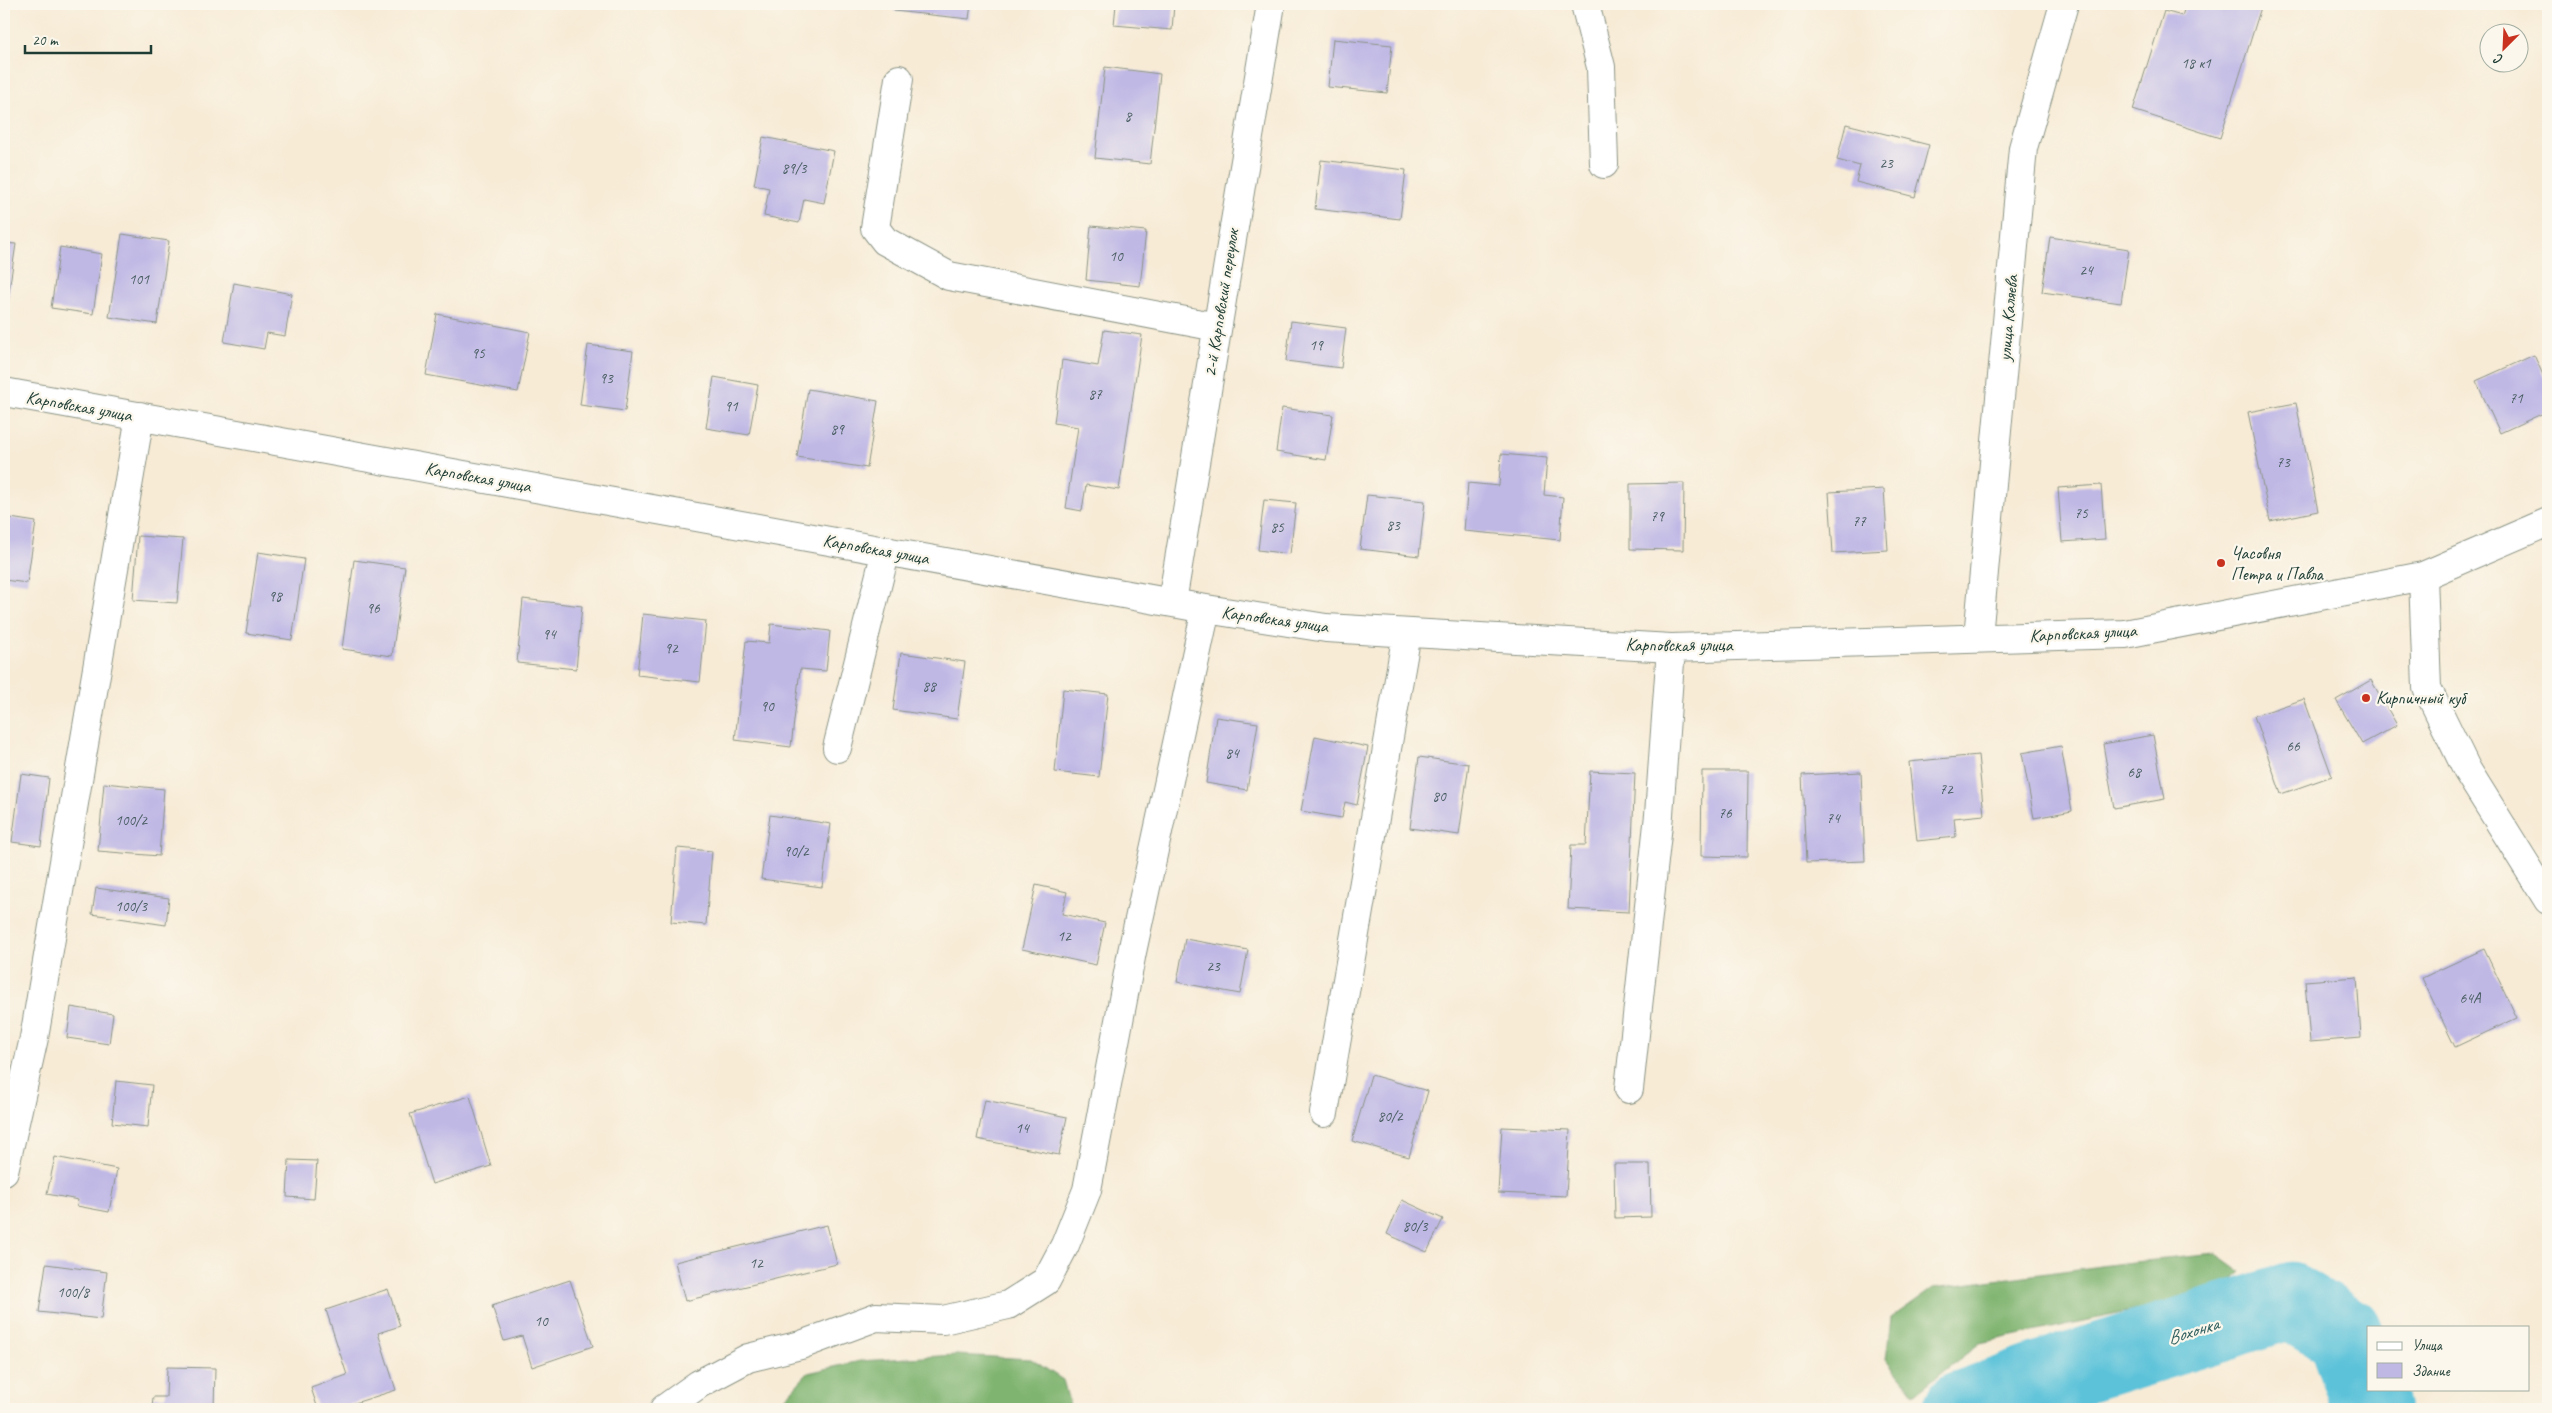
<svg xmlns="http://www.w3.org/2000/svg" width="2552" height="1413" font-family="Caveat,sans-serif">
<rect width="100%" height="100%" fill="#fbf7ec"/>
<filter id="ink" filterUnits="userSpaceOnUse"><feTurbulence type="fractalNoise" baseFrequency=".02" numOctaves="2"/><feDisplacementMap in="SourceGraphic" scale="10" xChannelSelector="R" yChannelSelector="G"/><feConvolveMatrix kernelMatrix="1 2 1 2 8 2 1 2 1" color-interpolation-filters="sRGB"/></filter>
<filter id="wash" filterUnits="userSpaceOnUse"><feTurbulence type="fractalNoise" baseFrequency=".0096" numOctaves="4" result="noise"/><feDisplacementMap in="SourceGraphic" scale="20" xChannelSelector="R" yChannelSelector="G"/><feGaussianBlur stdDeviation="1.12" result="paint"/><feColorMatrix in="noise" values="0 0 0 0 0 0 0 0 0 0 0 0 0 0 0 0 0 1.4 0 .05"/><feComposite in="paint" operator="in"/></filter>
<g filter="url(#wash)">
<rect width="100%" height="100%" fill="#f7ebd6"/>
<path fill="#7fb470" stroke="#4f7852" d="M2216,1254L2241,1272L2217,1293L1980,1343L1914,1394L1886,1359L1891,1318L1933,1288L2124,1263Z
M956,1355L1031,1359L1063,1380L1071,1409H782L784,1399L808,1373L860,1361Z"/>
<g fill="none" stroke-linecap="round" stroke-linejoin="round">
<path stroke="#5cc2d9" stroke-width="76" d="M1961,1409L2067,1371L2291,1301L2344,1333L2371,1409"/>
</g>
<g id="blocks">
<path fill="#bfb8e5" d="M894,4H971L969,19L894,11Z
M1116,4H1174L1172,30L1114,25Z
M2186,4H2262L2220,138L2133,110L2164,11L2182,16Z
M1333,39L1392,45L1387,93L1328,87Z
M1105,67L1160,74L1150,164L1095,158Z
M1846,124L1929,145L1915,197L1856,182L1860,166L1837,160Z
M763,137L834,151L824,203L804,199L799,223L764,216L769,188L754,185Z
M1321,160L1406,170L1400,219L1315,209Z
M1091,226L1146,231L1140,286L1086,280Z
M122,234L169,241L157,324L109,317Z
M2050,237L2129,249L2121,303L2042,292Z
M4,243L16,244L7,304L4,303Z
M60,247L102,254L93,314L51,308Z
M234,283L292,294L285,336L267,333L264,349L224,342Z
M437,314L530,332L518,392L426,375Z
M1291,321L1346,328L1341,368L1286,361Z
M1104,330L1142,335L1119,490L1086,485L1082,511L1066,508L1078,427L1054,423L1062,360L1098,366Z
M588,345L633,351L625,411L580,405Z
M2534,355L2548,386V411L2500,433L2476,381Z
M714,377L758,385L749,435L706,428Z
M808,389L878,401L867,468L797,457Z
M2296,403L2318,511L2270,521L2248,412Z
M1282,408L1333,415L1326,460L1276,452Z
M1501,454L1547,458L1544,495L1563,497L1560,540L1464,531L1468,483L1499,486Z
M1684,483L1683,550L1630,549V484Z
M2101,485L2105,539L2062,542L2058,488Z
M1884,489L1888,550L1833,553L1829,492Z
M1367,495L1425,501L1419,556L1360,549Z
M1264,500L1296,503L1290,554L1258,550Z
M4,517L36,522L27,583L4,580Z
M138,536L183,539L177,603L133,600Z
M258,552L304,559L292,640L246,633Z
M354,560L405,567L392,656L342,649Z
M523,599L582,606L576,669L517,663Z
M643,614L706,621L700,682L637,675Z
M771,624L830,631L826,671L800,669L791,747L735,740L746,641L769,643Z
M901,653L965,662L957,719L893,710Z
M2371,680L2397,725L2362,744L2336,700Z
M1063,689L1108,694L1099,777L1055,772Z
M2304,699L2332,776L2281,794L2254,716Z
M1216,717L1258,723L1247,790L1206,783Z
M2153,735L2165,799L2114,808L2103,744Z
M1315,736L1368,747L1357,805L1345,802L1342,818L1301,811Z
M2061,746L2072,811L2034,818L2022,753Z
M1978,755L1984,815L1954,818L1956,837L1917,841L1909,762Z
M1419,757L1469,764L1459,835L1410,828Z
M1590,771L1635,773L1629,912L1568,909L1571,845H1586Z
M1702,771H1748L1747,857L1701,856Z
M1861,772L1865,861L1806,863L1802,775Z
M21,774L49,778L41,846L12,842Z
M104,783L164,789L159,856L98,851Z
M770,815L831,824L822,887L761,879Z
M677,848L712,851L706,925L671,922Z
M1036,885L1067,892L1062,914L1105,923L1096,965L1022,949Z
M96,888L169,898L166,925L92,914Z
M1185,939L1248,950L1240,994L1177,982Z
M2484,949L2517,1018L2455,1047L2422,978Z
M2357,977L2361,1038L2310,1042L2305,981Z
M71,1007L113,1014L109,1044L67,1038Z
M1371,1075L1428,1091L1409,1157L1352,1141Z
M116,1081L152,1085L148,1127L112,1123Z
M470,1096L491,1166L432,1184L410,1114Z
M985,1100L1067,1117L1059,1155L977,1139Z
M1502,1127L1570,1130L1566,1196L1498,1193Z
M55,1157L117,1169L109,1212L77,1206L78,1200L47,1194Z
M289,1160L317,1161L314,1199L287,1197Z
M1614,1164H1650L1651,1217L1615,1218Z
M1402,1200L1443,1219L1427,1252L1387,1234Z
M827,1225L837,1264L685,1301L675,1262Z
M46,1264L107,1272L101,1319L39,1312Z
M570,1280L593,1346L532,1367L522,1336L504,1341L492,1306Z
M388,1289L400,1326L378,1333L396,1390L336,1409H318L311,1388L347,1375L326,1310Z
M167,1367L215,1368L214,1409H152L153,1397H166Z"/>
</g>
</g>
<g filter="url(#ink)">
<use href="#blocks" fill-opacity="0" stroke="#8b9485" stroke-width="1"/>
<g fill="none" stroke-linecap="round" stroke-linejoin="round">
<defs>
<path id="minor" d="M1585,4L1601,67L1604,164
M899,79L875,228L885,241L949,276L1217,327
M4,392L1206,609L1326,628L1671,648L2125,634L2423,576L2548,522
M2423,576L2427,688L2467,770L2548,900
M1172,602L1271,4
M1978,637L2023,148L2064,4
M837,748L886,550
M1629,1089L1659,815L1671,648
M1324,1113L1407,633
M4,1171L34,1038L140,416
M664,1409L699,1384L748,1358L801,1345L876,1317L943,1320L1008,1305L1046,1281L1065,1245L1087,1190L1132,952L1206,609"/>
</defs>
<use href="#minor" stroke="#8b9485" stroke-width="30"/>
<use href="#minor" stroke="#fff" stroke-width="28"/>
</g>
</g>
<g fill="#c8321e" stroke="#fbf7ec" stroke-width="2">
<circle cx="2221" cy="563" r="5"/>
<circle cx="2366" cy="698" r="5"/>
</g>
<g text-anchor="middle" dominant-baseline="central" stroke-width="4.5" stroke-linejoin="round" paint-order="stroke">
<g font-size="15" fill="#475c60">
<text x="2196" y="63">18 к1</text>
<text x="1128" y="116">8</text>
<text x="1886" y="163">23</text>
<text x="794" y="168">89/3</text>
<text x="1116" y="256">10</text>
<text x="2086" y="270">24</text>
<text x="139" y="279">101</text>
<text x="1316" y="345">19</text>
<text x="478" y="353">95</text>
<text x="606" y="378">93</text>
<text x="1095" y="394">87</text>
<text x="2516" y="398">71</text>
<text x="731" y="406">91</text>
<text x="837" y="429">89</text>
<text x="2283" y="462">73</text>
<text x="2081" y="513">75</text>
<text x="1657" y="516">79</text>
<text x="1859" y="521">77</text>
<text x="1393" y="525">83</text>
<text x="1277" y="527">85</text>
<text x="275" y="596">98</text>
<text x="373" y="608">96</text>
<text x="549" y="634">94</text>
<text x="671" y="648">92</text>
<text x="929" y="686">88</text>
<text x="767" y="706">90</text>
<text x="2293" y="746">66</text>
<text x="1232" y="753">84</text>
<text x="2134" y="772">68</text>
<text x="1946" y="789">72</text>
<text x="1439" y="796">80</text>
<text x="1725" y="813">76</text>
<text x="1833" y="818">74</text>
<text x="131" y="820">100/2</text>
<text x="796" y="851">90/2</text>
<text x="131" y="906">100/3</text>
<text x="1064" y="936">12</text>
<text x="1213" y="966">23</text>
<text x="2470" y="998">64А</text>
<text x="1390" y="1116">80/2</text>
<text x="1022" y="1128">14</text>
<text x="1415" y="1226">80/3</text>
<text x="756" y="1263">12</text>
<text x="73" y="1292">100/8</text>
<text x="541" y="1321">10</text>
</g>
<g font-size="18" fill="#1f3d34" stroke="#fbf7ec">
<text transform="translate(1221 303) rotate(-81)">2-й Карповский переулок</text>
<text transform="translate(2008 318) rotate(-85)">улица Каляева</text>
<text transform="translate(79 406) rotate(10)">Карповская улица</text>
<text transform="translate(478 477) rotate(10)">Карповская улица</text>
<text transform="translate(876 549) rotate(10)">Карповская улица</text>
<text transform="translate(1275 619) rotate(8)">Карповская улица</text>
<text transform="translate(2083 633) rotate(-3)">Карповская улица</text>
<text x="1679" y="645">Карповская улица</text>
</g>
<g font-size="18" fill="#1f3d34" stroke="#fbf7ec" text-anchor="start">
<text x="2231" y="553">Часовня<tspan x="2231" dy="21">Петра и Павла</tspan></text>
<text x="2376" y="698">Кирпичный куб</text>
</g>
<g font-size="19" font-style="italic" fill="#2e5e5d" stroke="#fbf7ec">
<text transform="translate(2193 1331) rotate(-17)">Вохонка</text>
</g>
</g>
<rect width="2552" height="1413" fill="none" stroke="#fbf7ec" stroke-width="20"/>
<rect x="2367" y="1326" width="162" height="65" fill="#fbf7ec" stroke="#a3ada2"/>
<rect x="2377" y="1342" width="25" height="8" fill="#ffffff" stroke="#a3ada2"/>
<text x="2412" y="1350" font-size="15" fill="#1f3d34">Улица</text>
<rect x="2377" y="1363" width="25" height="15" fill="#bfb8e5" stroke="#a3ada2"/>
<text x="2412" y="1376" font-size="15" fill="#1f3d34">Здание</text>
<g transform="translate(2504 48) rotate(204)"><circle r="24" fill="#fbf7ec" stroke="#a3ada2"/>
<path d="M0-4L9 19L0 12L-9 19Z" fill="#c8321e"/>
<text y="-8" font-size="14" font-weight="bold" text-anchor="middle" fill="#1f3d34">С</text>
</g>
<path d="M25 45v8h126v-8" fill="none" stroke="#1f3d34" stroke-width="2.5"/>
<text x="32" y="45" font-size="15" fill="#1f3d34" stroke="#fbf7ec" stroke-width="4" paint-order="stroke">20 m</text>
</svg>
